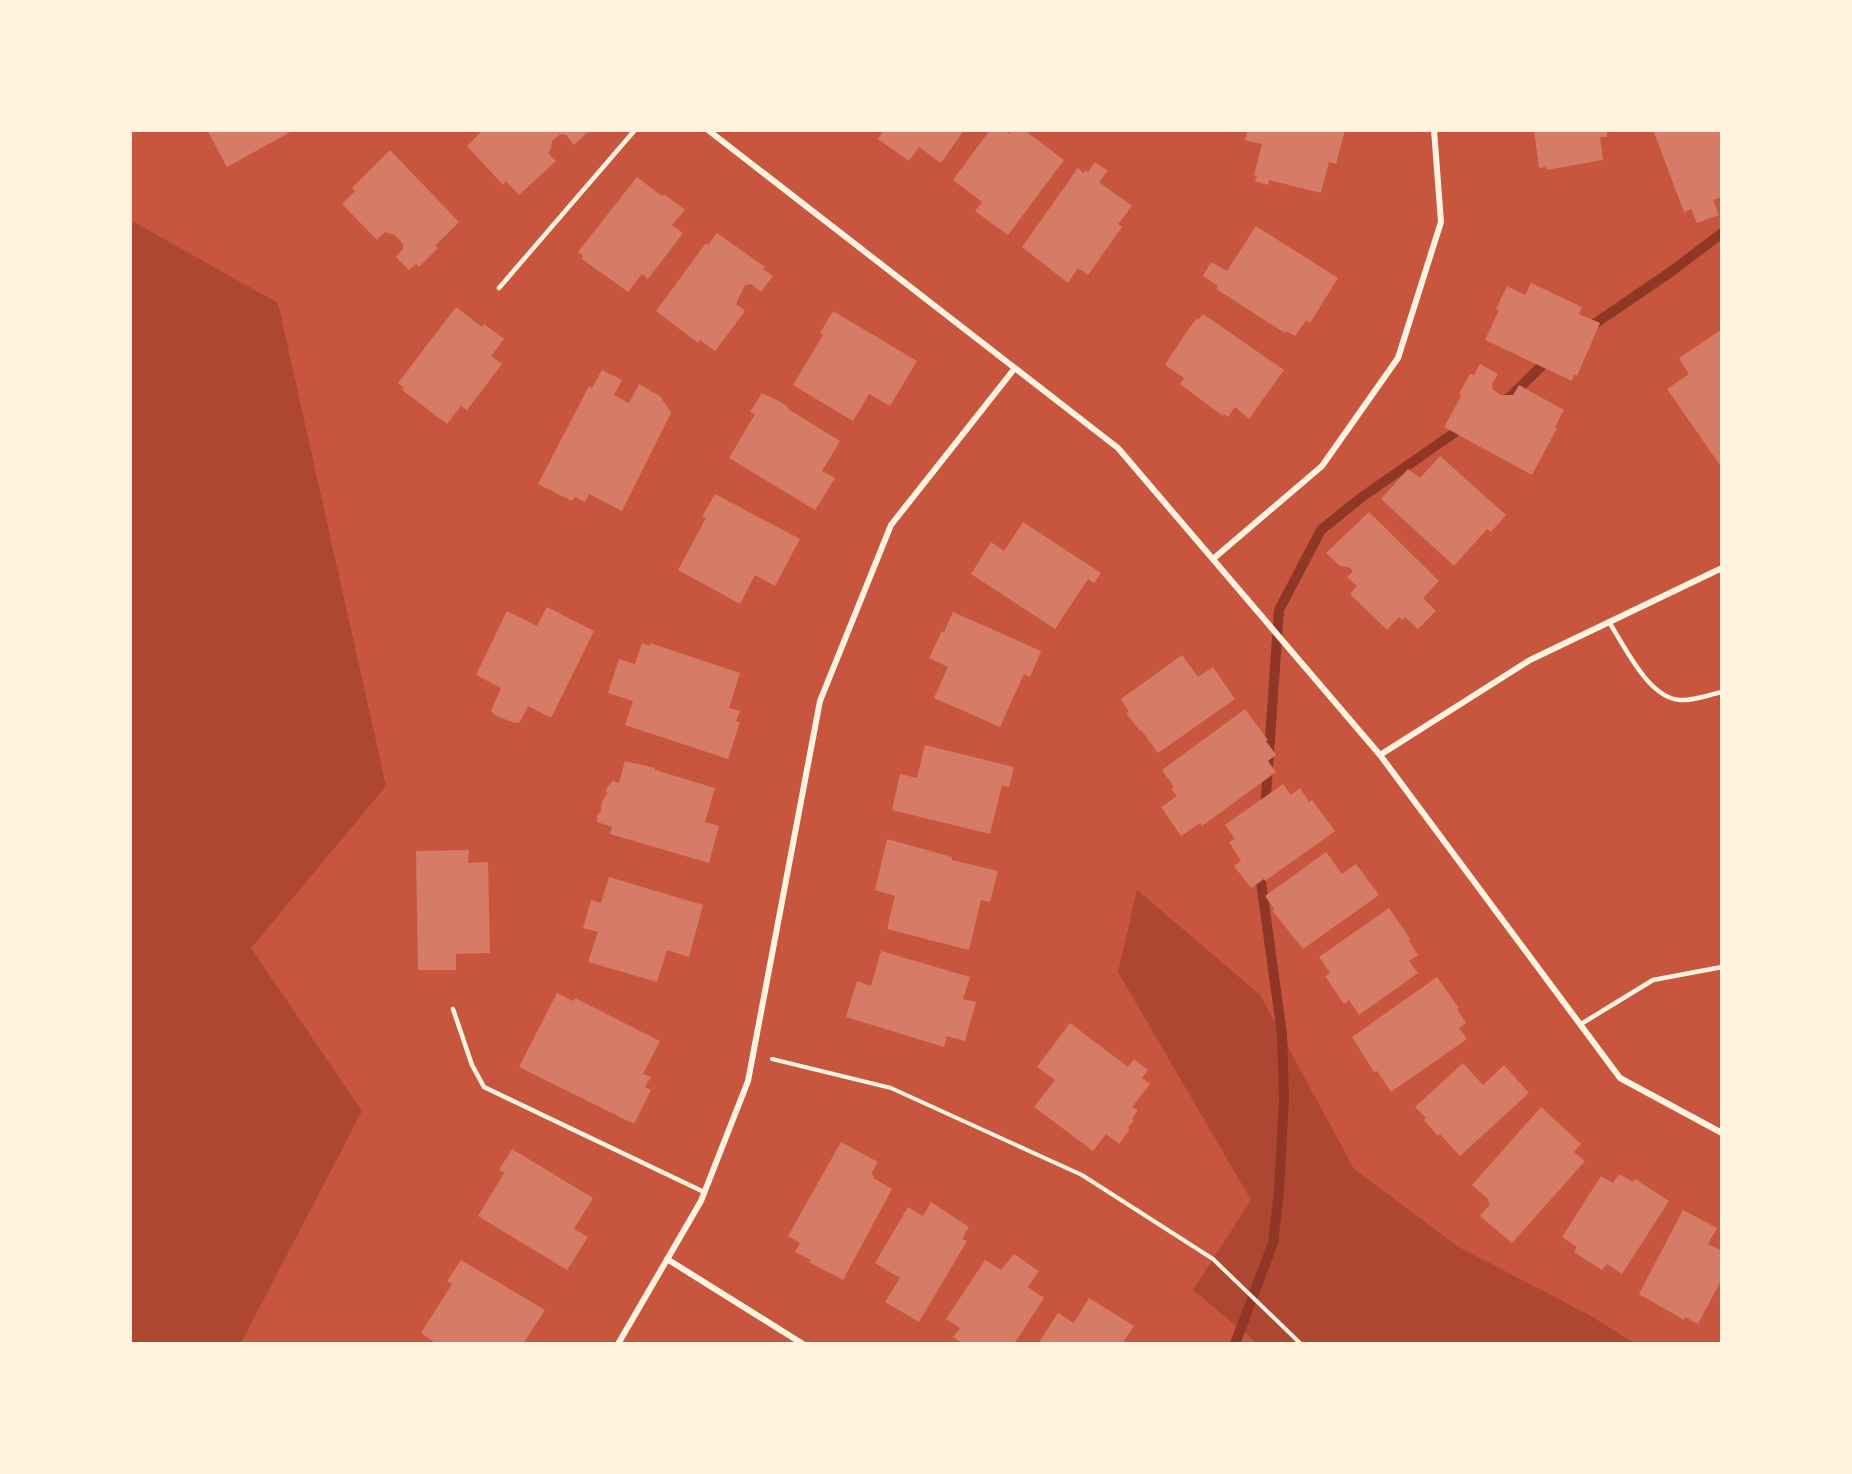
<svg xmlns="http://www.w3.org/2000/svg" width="1852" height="1474" font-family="'DejaVu Sans',sans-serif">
<rect width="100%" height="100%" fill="#c8553d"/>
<path fill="#ae4732" d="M130,220L278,303L386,786L251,948L362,1111L241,1343H131Z
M1137,890L1260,995L1354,1169L1457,1246L1591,1316L1634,1343H1257L1193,1290L1251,1200L1118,972Z"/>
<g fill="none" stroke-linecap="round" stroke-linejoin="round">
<path stroke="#8f3625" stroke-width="10" d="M1587,329L1672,271L1722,233
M1500,403L1510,397L1551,357
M1265,810L1279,610L1321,530L1362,497L1467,424
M1235,1344L1273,1243L1279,1191L1284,1098L1282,1034L1261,882L1262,867"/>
</g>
<path fill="#d67c66" d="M207,130H294L227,167Z
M483,130H590L574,145L566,135H559L552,141L551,149L548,153L556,161L519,195L506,181L503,185L467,146Z
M884,130H964L941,163L919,147L909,161L878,139Z
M990,130H1004L1009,134L1011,130H1024L1064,160L1008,235L975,211L982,202L953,180Z
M1248,130H1345L1336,164L1329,162L1321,193L1269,180L1268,185L1255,181L1257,176L1254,175L1262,144L1245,140Z
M1534,130H1607V137H1600L1603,160L1546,170V167L1539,168Z
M1653,130H1722V197L1713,200L1719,215L1697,223L1691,209L1684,212Z
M390,150L459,222L435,246L438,248L419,267L416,264L409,270L396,257L403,249V244L395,235L385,232L377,240L342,204L355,191L352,188Z
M1095,162L1108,171L1099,182L1132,206L1118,224L1122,227L1088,275L1078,268L1068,283L1022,247L1078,168L1084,173L1085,170L1088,172Z
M637,177L662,196L664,194L685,210L672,225L683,233L648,279L642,274L628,292L582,259L583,256L578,252Z
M1256,226L1338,278L1310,323L1306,320L1295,336L1286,331L1285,333L1216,289L1218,286L1203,276L1211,262L1227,271Z
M717,233L765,267L763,269L773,276L761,292L751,284L745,285L736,304L745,311L715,351L700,340L698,343L656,311L706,243L708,245Z
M1531,283L1582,307L1579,314L1600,323L1577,376L1574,374L1572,381L1485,340L1499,310L1496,309L1507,286L1525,295Z
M456,307L482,327L484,324L504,339L491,356L502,364L467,410L461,406L447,424L402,390L404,388L398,383Z
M833,311L917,361L890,406L869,394L853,421L793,385L823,335L820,333Z
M1203,314L1284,370L1249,419L1235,407L1228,417L1224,414L1223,416L1180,384L1184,378L1165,365L1185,334L1197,318L1198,320Z
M1722,329V468L1667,389L1689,374L1679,358Z
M1480,364L1498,374L1492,384L1493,390L1501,395H1513L1519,385L1564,410L1555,427L1557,428L1532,475L1444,427L1461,396L1459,394L1470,374L1474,375Z
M602,370L622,380L614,395L629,403L639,384L660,396L671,413L622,511L589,494L585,502L575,497L572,501L538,484L589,386L592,388Z
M762,393L777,400L788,407V409L840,441L822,471L835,478L815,510L729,458L755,414L750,412Z
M1440,456L1506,515L1491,532L1487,529L1454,566L1381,499L1408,469L1420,478Z
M715,494L800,539L775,586L755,575L740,604L678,570L706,518L702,517Z
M1369,512L1439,581L1423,598L1436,611L1418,629L1405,617L1402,620L1399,617L1387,630L1350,594L1357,586L1347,577L1353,571L1349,567L1340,566L1326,553Z
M1023,522L1101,573L1094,583L1088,579L1055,629L971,574L991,542L1004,551Z
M547,607L594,631L551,718L528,706L520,722L515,723L496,716L491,711L501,688L476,675L507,611L537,626Z
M953,612L1041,651L1030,677L1024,674L1000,727L934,698L948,667L929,658L942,631L944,632Z
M642,643L650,646V643L740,673L729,708L740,711L736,721L740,722L728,759L625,725L633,701L608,693L619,659L635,664Z
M1182,655L1198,677L1213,667L1235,699L1158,753L1141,730L1140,731L1126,713L1129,712L1121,699Z
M1245,709L1268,740L1266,741L1276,755L1268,761L1276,772L1202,826L1200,823L1181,836L1161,807L1177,796L1171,789L1174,787L1162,770Z
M925,745L1014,767L1009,787L1002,785L990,834L892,810L900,774L917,778Z
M625,761L655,768V770L715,788L705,822L719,826L709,863L610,834L612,827L597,822V816L601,811L602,801L607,794L606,789L613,781L619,783Z
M1283,784L1291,795L1300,788L1309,802L1312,800L1335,831L1265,881L1264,879L1251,888L1234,866L1241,861L1229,842L1235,839L1225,825Z
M887,839L952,857V860L998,871L990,902L981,900L969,950L887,929L895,896L875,890Z
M469,850L468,863L488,862L490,953L456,954V970H418L416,851Z
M1326,852L1342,874L1356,864L1379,895L1303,949L1272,910L1274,909L1265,896Z
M609,877L703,905L689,957L667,950L657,982L588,962L598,932L583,928L591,900L601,903Z
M1389,908L1410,939L1409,941L1418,955L1409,961L1418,973L1359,1015L1349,1000L1344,1004L1325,976L1330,973L1319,957Z
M881,951L970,977L963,999L976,1002L965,1041L947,1036L944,1047L846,1017L857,981L871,986Z
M1437,977L1459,1008L1457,1009L1466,1023L1459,1028L1467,1039L1391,1092L1377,1071L1374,1072L1352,1037Z
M557,993L573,1001L575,998L660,1041L643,1074L651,1077L645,1087L651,1090L634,1124L519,1067Z
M1070,1023L1128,1067L1134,1059L1148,1070L1142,1078L1150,1084L1132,1107L1138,1110L1132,1119L1134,1120L1128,1128L1130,1129L1119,1144L1106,1134L1093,1151L1034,1107L1055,1080L1037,1067Z
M1463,1063L1483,1085L1504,1065L1529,1093L1460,1156L1440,1134L1438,1136L1424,1120L1426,1118L1415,1107Z
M1541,1107L1581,1144L1574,1152L1585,1161L1512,1243L1480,1216L1490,1204L1488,1202L1489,1200L1472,1185Z
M841,1142L878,1162L871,1174L874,1176L873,1178L892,1189L843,1280L809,1262L811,1260L795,1252L800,1243L788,1236Z
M512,1149L593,1198L574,1229L588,1237L567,1270L478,1216L504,1173L499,1170Z
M1619,1174L1633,1182L1635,1179L1669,1201L1622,1274L1607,1264L1602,1270L1574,1252L1577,1247L1562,1237L1601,1176L1613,1183Z
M931,1202L969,1227L962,1239L967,1241L919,1322L885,1302L900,1278L875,1263L908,1207L923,1216Z
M1683,1210L1717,1228L1708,1244L1722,1251V1279L1698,1324L1685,1317L1684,1320L1639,1294Z
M1014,1254L1039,1271L1028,1287L1044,1298L1014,1344H963L953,1337L960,1328L946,1319L985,1260L1001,1270Z
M461,1260L545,1310L523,1344H437L421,1333L452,1284L447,1281Z
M1089,1298L1134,1326L1122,1344H1038L1058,1313L1074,1323Z"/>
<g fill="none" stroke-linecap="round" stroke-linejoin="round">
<path stroke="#fff3e0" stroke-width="4" d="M772,1059L891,1088L1082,1175L1213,1259L1301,1344"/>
<path stroke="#fff3e0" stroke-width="4.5" d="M499,288L635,130
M1609,622C1624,645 1648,698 1680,700C1693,701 1708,695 1722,692
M453,1009L472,1065L484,1087L704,1192
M1581,1024L1653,980L1722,967"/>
<path stroke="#fff3e0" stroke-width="6" d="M708,130L1118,448L1380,755L1620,1078L1722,1133
M1213,559L1322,466L1398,358L1441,222L1434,130
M1380,755L1530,660L1722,568
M667,1259L803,1344
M618,1344L701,1201L748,1081L820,701L891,525L1015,368"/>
</g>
<rect width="1852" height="1474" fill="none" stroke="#fff3e0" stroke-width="264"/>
</svg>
